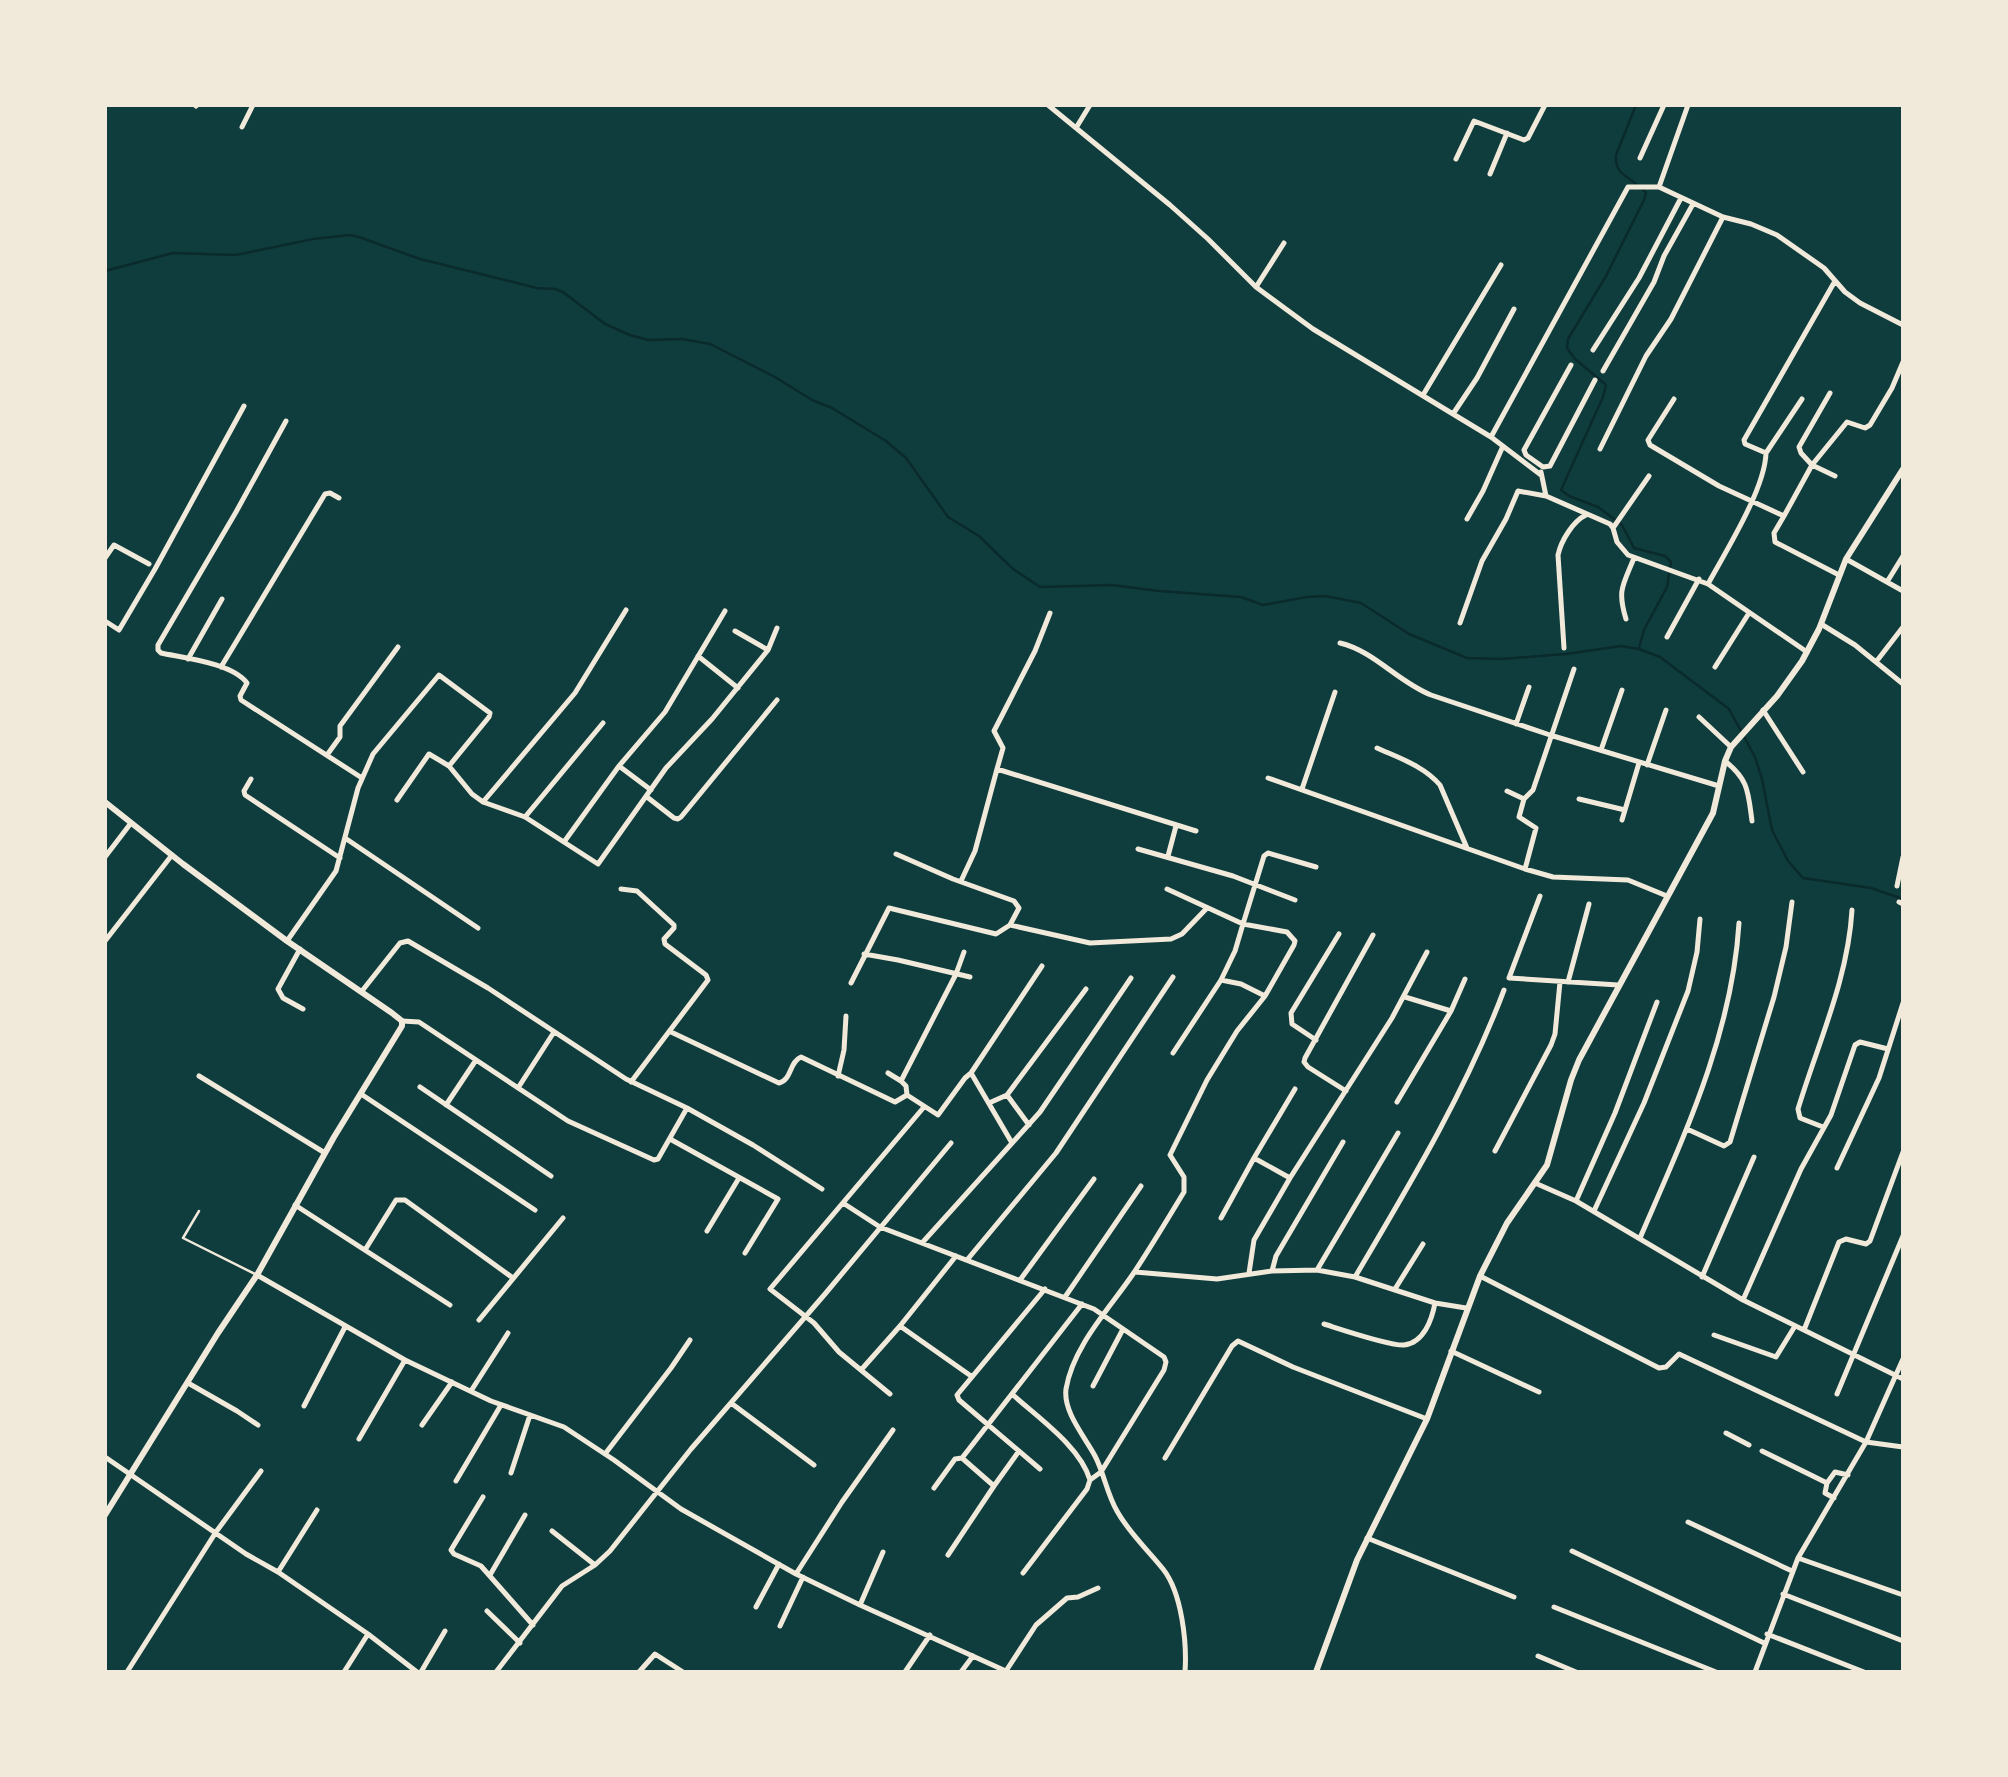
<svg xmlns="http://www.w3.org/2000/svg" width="2008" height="1777" font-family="'Fira Sans Condensed',sans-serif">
<rect width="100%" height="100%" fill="#0f3d3e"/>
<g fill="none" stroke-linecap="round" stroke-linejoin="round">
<path stroke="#0a2a2b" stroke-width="2.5" d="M1636,105L1616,155C1614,177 1632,176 1646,193L1644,200L1606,276L1568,339L1567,348L1575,359L1606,385L1603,397L1561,490L1569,496L1598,507L1622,525L1634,548L1665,556L1671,562L1667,587L1644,630L1639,648
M105,271L173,253L236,255L313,239L350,235L359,237L420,259L537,288L555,289L563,292L605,324L630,335L648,340L682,339L710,344L775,377L812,400L832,408L886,441L906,458L948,517L979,536L1013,569L1040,587L1112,585L1159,591L1241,597L1263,605L1307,597L1325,596L1361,603L1409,634L1467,658L1501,659L1566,654L1621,646L1639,649L1660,657L1729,709L1755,757L1762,779L1772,830L1788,861L1803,878L1871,888L1903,899"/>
<path stroke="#f1e9da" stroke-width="2.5" d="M199,1211L183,1238L257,1275"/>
<path stroke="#f1e9da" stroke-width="5" d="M1048,105L1170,205L1208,239L1256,287L1313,329L1453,414
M196,106L197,105
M242,127L253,105
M1076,128L1090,105
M1640,158L1664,105
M1456,159L1474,121L1524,140L1528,138L1545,105
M1490,174L1507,133
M1659,187L1688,105
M1256,287L1284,243
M1593,350L1639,278L1681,198
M1571,365L1524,450L1526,455L1543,467L1550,466L1595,380
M1603,371L1654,282L1664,256L1693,204
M1423,395L1501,265
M1674,399L1648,440L1650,445L1719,486L1784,516L1774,533L1775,542L1839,575
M286,421L236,512L158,645V650L161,653C184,658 232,663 247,683L240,696L241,700L362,778
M1491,437L1453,414L1477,378L1514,309
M1600,449L1646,356L1671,319L1723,217
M1766,453L1745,444L1744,440L1835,281
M1541,472L1546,496
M1541,475L1491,437L1628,187H1659L1723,217L1751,224L1777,235L1824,268L1845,292L1860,303L1903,325
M1835,476L1812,465L1847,422L1865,428L1870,425L1892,388L1903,362
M1784,516L1812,465L1801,453L1799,447L1830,393
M1467,519L1483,491L1503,446
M1613,528L1649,476
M105,558L114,545L149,564
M1846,559L1903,591
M1887,582L1903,556
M1708,584C1726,551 1765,489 1766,453L1802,399
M1626,619C1617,590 1623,585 1634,558
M105,621L119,630L155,569L244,406
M1460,623L1482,561L1506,519L1518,491L1546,496L1610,524L1613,528L1617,542L1628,555L1708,584L1807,652
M1821,624L1855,645L1903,684
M735,631L768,650
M1667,637L1699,579
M1340,643C1374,651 1398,682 1431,695L1550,735L1719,786
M1564,648L1558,555C1561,541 1573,521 1586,515
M698,656L738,688
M188,659L222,599
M1876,662L1903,627
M221,667L325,494L330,493L339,498
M1715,667L1749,613
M1763,710L1803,772
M1699,717L1731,747
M1516,724L1529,687
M1377,748C1399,758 1424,766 1440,785L1467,848
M1601,750L1622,690
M327,755L340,737V726L398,647
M1725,761C1749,780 1748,792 1752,821
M1647,765L1666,710
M997,769L1003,748L994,731L1035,651L1050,613
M1268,778L1525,869L1553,877L1628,880L1667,896
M251,779L244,791L245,795L340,858
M1302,789L1335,692
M651,790L619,766L665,712L725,611
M1507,791L1524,799L1519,817L1536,828L1525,869
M647,797L674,818L678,819L681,817L777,700
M1524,799L1533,790L1574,669
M1579,799L1625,810
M397,800L429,754L449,766L472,794L483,802L525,817L598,864L666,768L712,719L768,650L777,628
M483,802L575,693L626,610
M525,817L603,723
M1622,820L1639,763
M345,838L478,928
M564,842L619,766
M1138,849L1233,876L1295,900
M1168,856L1176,826
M105,857L131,823
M961,881L975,851L997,769L1196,831
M1897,886L1903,857
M621,889L637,891L674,925V928L664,939L665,944L706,975L708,980L631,1082
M1167,889L1243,924L1235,951L1221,980L1241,984L1265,996L1237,1031L1207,1080L1170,1155L1184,1177V1192C1167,1220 1151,1247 1133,1274C1110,1308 1073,1346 1066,1389C1063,1412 1085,1437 1095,1456C1104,1473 1107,1494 1117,1511C1129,1533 1148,1550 1163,1569C1182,1593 1187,1643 1185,1672
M1540,896L1509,978L1618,985
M1899,902L1903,904
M1010,925L1090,943L1171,939L1182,934L1207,908
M105,941L172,855
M287,941L336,871L358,788L373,754L439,675L490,713L489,717L449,766
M300,949L278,989L283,998L303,1009
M864,954L898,960L970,977
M1568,982L1589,904
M851,983L889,908L996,934L1010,925L1019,908L1014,901L953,879L896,854
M362,991L400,943L408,941L488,988L626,1079L687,1108L753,1145L822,1189
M1265,996L1294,945L1295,941L1287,932L1243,924L1264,856L1268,853L1316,867
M1451,1011L1465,979
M402,1021L419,1022L568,1121L654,1160L658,1159L687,1108
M671,1032L779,1083C792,1080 789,1062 801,1057L895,1102L907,1095L938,1115L965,1078L971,1073L1042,966
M1316,1040L1292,1024L1291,1013L1339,934
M1173,1053L1221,980
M888,1073L901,1081
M971,1073L1012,1143
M199,1076L325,1153
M838,1076L844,1050L846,1016
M420,1087L551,1176
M518,1088L554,1032
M1346,1091L1308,1067L1304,1062L1305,1058L1373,935
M361,1094L535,1210
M907,1095L906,1086L901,1081L956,974L964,952
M1007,1095L1029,1125
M1397,1102L1451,1011L1405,997
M989,1103L1007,1095L1086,989
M446,1105L476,1060
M1823,1127L1800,1118L1798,1109C1818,1043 1848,979 1852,910
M1687,1129L1724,1146L1730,1142L1774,997L1786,947L1792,902
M670,1139L778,1199L745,1253
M1495,1151L1551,1045L1555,1034L1560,982
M1254,1158L1295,1089
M1837,1168L1879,1078L1903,1003
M1535,1183L1576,1201L1743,1300L1903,1379
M1576,1201L1615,1113L1657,1002
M843,1203L880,1227L1094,1309L1164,1357L1166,1362L1164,1370L1101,1472L1090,1480L1087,1489L1023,1573
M295,1205L450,1305
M1594,1211L1644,1103L1688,991L1697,952L1700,919
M1221,1218L1254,1158L1290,1178
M707,1231L739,1178
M1640,1238C1684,1136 1732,1035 1739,923
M922,1243L1040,1112L1131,978
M365,1250L396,1200H405L513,1278
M967,1260L1056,1153L1173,977
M1317,1270L1398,1133
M1272,1271L1276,1256L1343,1142
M1135,1272L1217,1279L1272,1271L1317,1270L1355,1277L1435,1303L1466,1308
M1249,1273L1254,1240L1290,1178L1392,1018L1427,952
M257,1275L405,1360L491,1401L564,1427L614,1460L681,1509L796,1574L860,1605L1008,1672
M1480,1276L1659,1368L1666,1367L1679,1354L1866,1442L1903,1447
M1355,1277C1410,1184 1466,1091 1504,990
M1702,1277L1754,1157
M1020,1280L1094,1179
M1395,1289L1423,1244
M1065,1297L1141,1186
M1743,1300L1801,1169L1831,1115L1855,1045L1860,1042L1888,1049
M479,1320L563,1218
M1324,1324C1340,1329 1390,1346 1404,1345C1424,1343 1432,1319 1435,1303
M900,1326L971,1376
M1804,1330L1839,1242L1846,1239L1866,1244L1870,1241L1903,1152
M1714,1335L1776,1357L1795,1326
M1451,1351L1539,1392
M861,1370L900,1326L956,1256
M188,1383L237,1411L258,1425
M1093,1386L1123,1329
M471,1391L508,1333
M890,1394L839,1352L814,1323L770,1289L924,1107
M1012,1394C1037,1417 1080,1446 1090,1480
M1837,1394L1903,1236
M731,1403L814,1465
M304,1406L345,1327
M422,1425L452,1382
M1726,1433L1749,1445
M359,1439L405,1360
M1762,1451L1827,1483
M605,1454L671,1368L690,1340
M105,1457L246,1554L278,1572L368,1634L417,1672
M1165,1458L1232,1346L1238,1341L1293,1367L1427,1419
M1040,1469L959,1400L957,1395L1045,1289
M511,1473L530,1415
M456,1481L501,1405
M994,1486L1019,1451
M934,1488L955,1459L962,1458
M483,1497L451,1550L454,1554L481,1566L533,1625
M1834,1498L1825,1493L1827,1483L1835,1472L1848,1475
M1688,1522L1792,1571
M552,1531L595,1565
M1367,1538L1514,1597
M1572,1551L1764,1643
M948,1555L994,1486L962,1458L1082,1304
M1798,1558L1903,1595
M278,1572L317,1510
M796,1574L842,1502L893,1430
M490,1575L525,1515
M1783,1594L1903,1641
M860,1605L883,1552
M756,1607L779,1564
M1554,1607L1716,1672
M487,1611L520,1643
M780,1626L803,1577
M1767,1634L1864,1672
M1538,1656L1576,1672
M1006,1671L1036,1625L1067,1598L1078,1597L1098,1588
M127,1672L216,1532L261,1471
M344,1672L368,1634
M421,1672L445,1631
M496,1672L562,1586L595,1565L610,1551L691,1449L825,1294L951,1143
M639,1672L655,1654L683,1672
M905,1672L930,1635
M961,1672L973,1656
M1755,1672L1798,1558L1866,1442L1903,1359"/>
<path stroke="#f1e9da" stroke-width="6" d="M105,802L183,864L287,941L392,1013L402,1021V1026L334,1137L257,1275L218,1333L105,1515
M1316,1672L1357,1560L1427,1419L1480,1276L1507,1223L1547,1165L1571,1080L1579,1060L1713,813L1725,761L1731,747L1777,696L1802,661L1819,629L1846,559L1903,469"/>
</g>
<rect width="2008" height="1777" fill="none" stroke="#f1e9da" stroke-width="214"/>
</svg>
